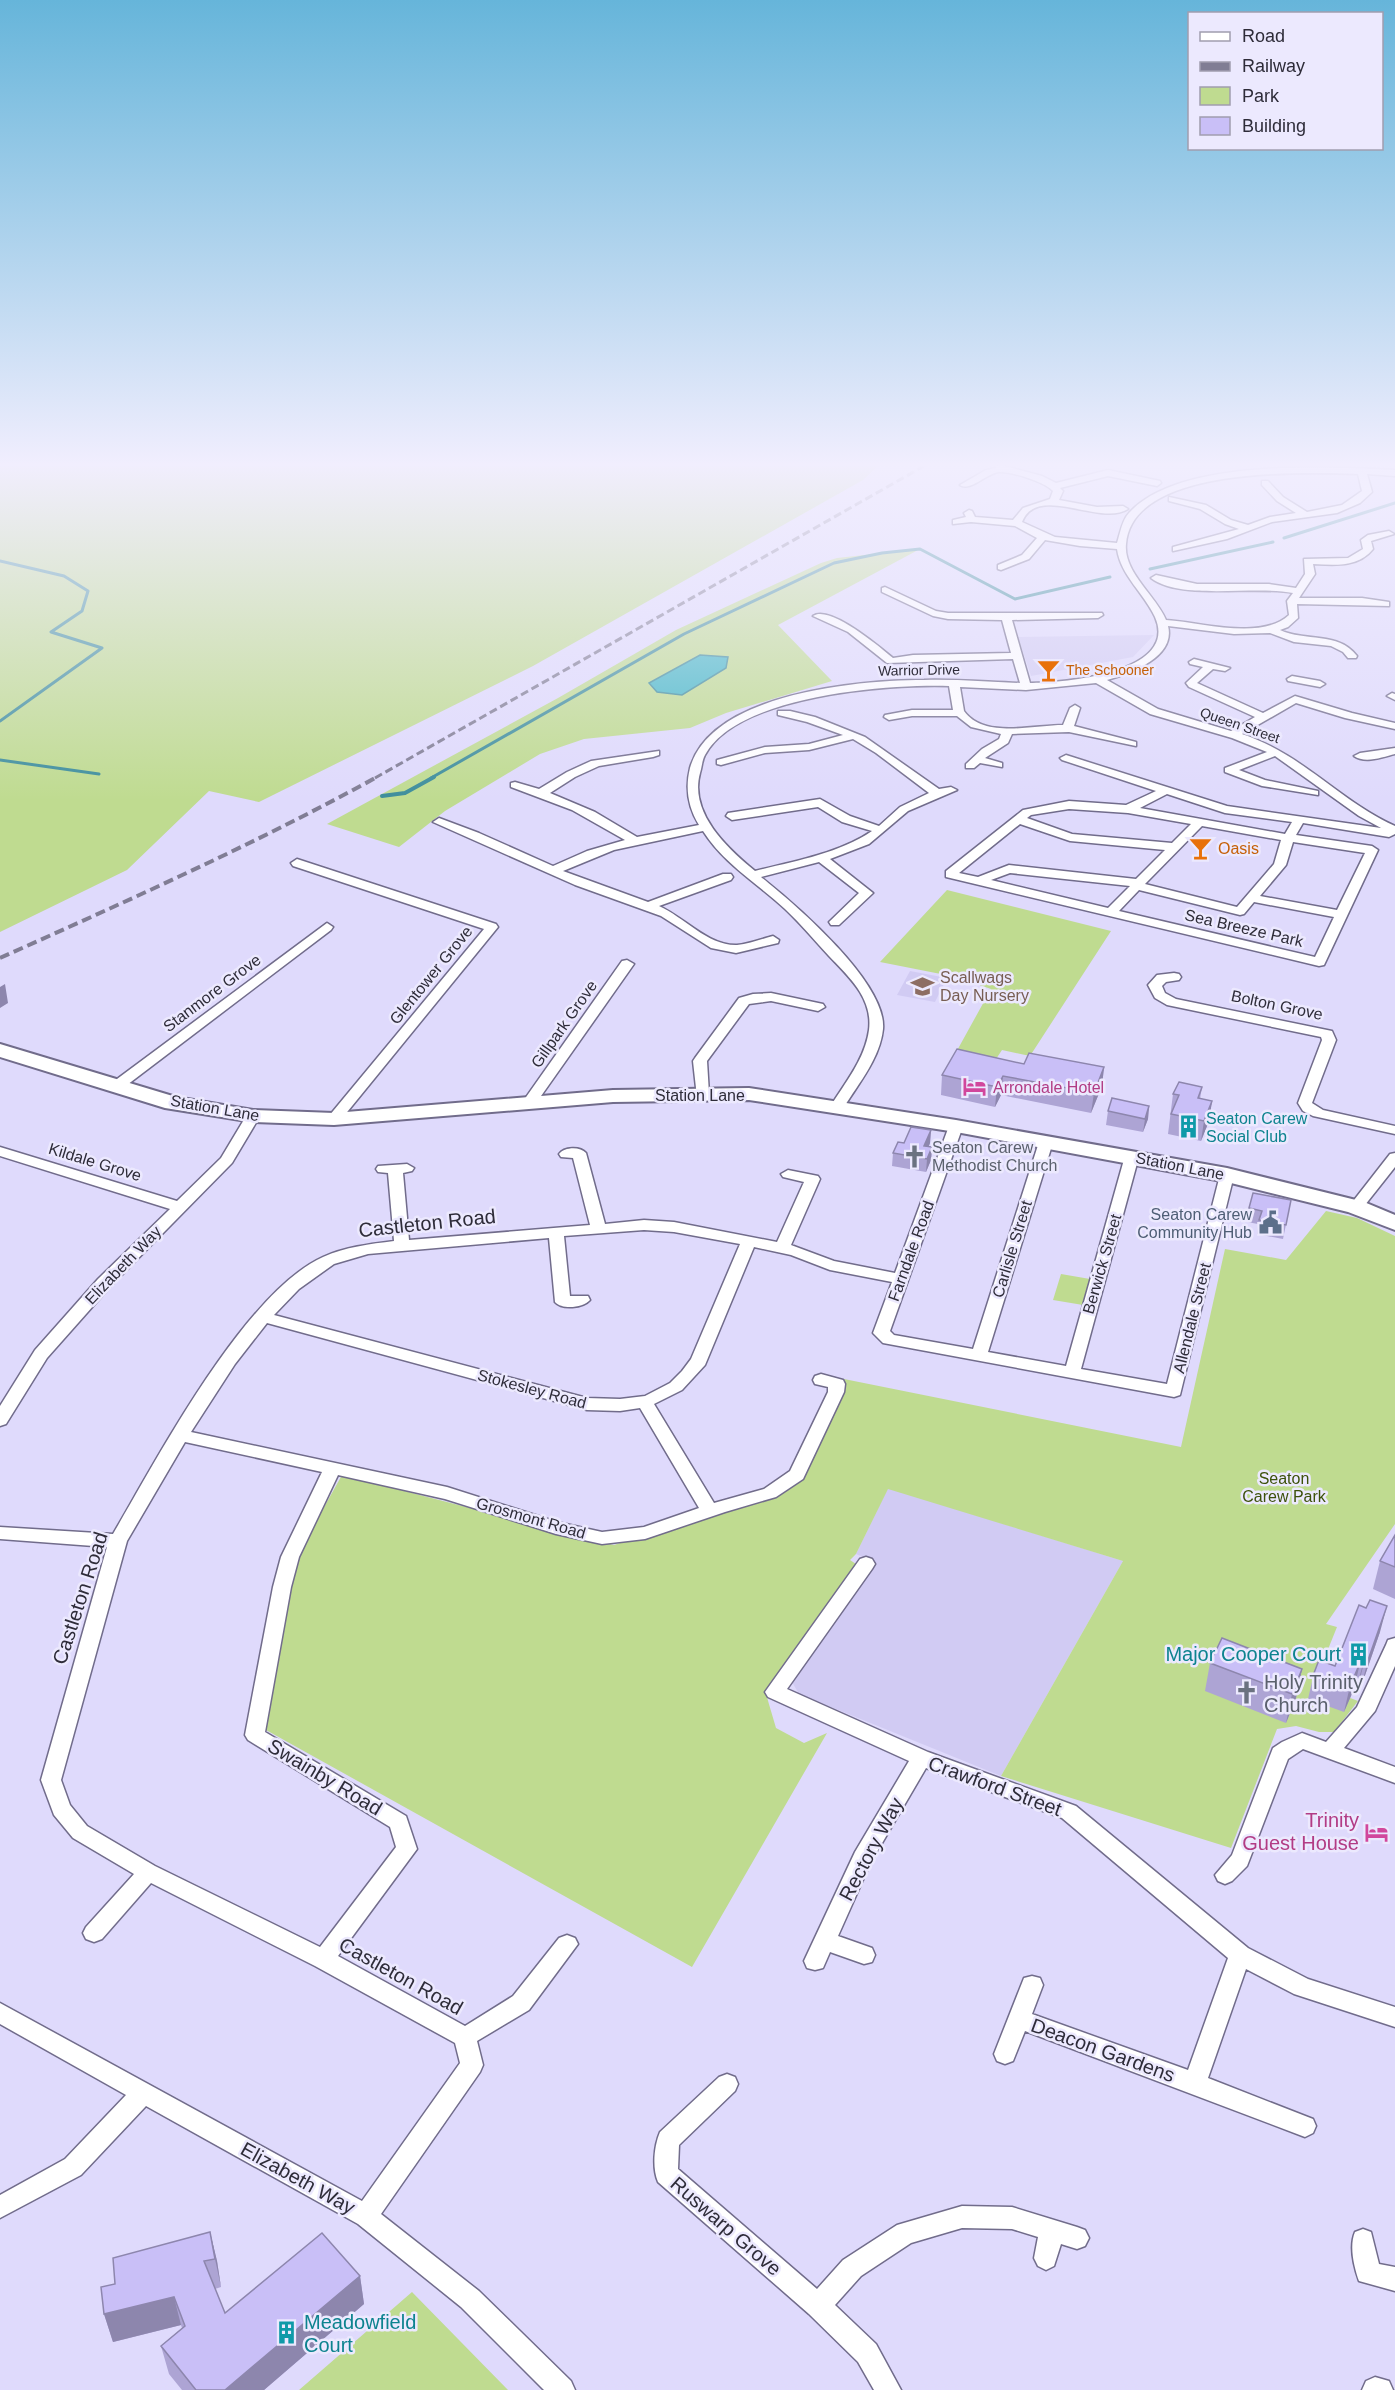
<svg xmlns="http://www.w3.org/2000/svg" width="1395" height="2390" font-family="Arial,sans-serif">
<rect width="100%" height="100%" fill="#dfdafc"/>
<path fill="#d1cbf3" d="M1154,635L1133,657L1031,676L1018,637Z
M910,971L947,978L935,1002L897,995Z
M888,1488L1123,1561L1001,1776L799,1694L792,1682L875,1562L856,1554Z"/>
<path fill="#bfdb90" d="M0,466H878L863,480L533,666L259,802L209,791L127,870L0,932Z
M920,549L778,625L832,681L726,713L690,728L584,739L540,754L445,811L399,847L327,824L558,698L676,630L821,563L837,558Z
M947,890L1111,931L1030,1056L1002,1050L992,1065L954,1056L991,989L956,977L880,962Z
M1326,1211L1357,1218L1395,1236V1524L1326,1624L1337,1627L1314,1684L1358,1701L1334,1732H1319L1296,1726L1277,1729L1231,1848L1001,1776L1123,1561L888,1489L856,1554L850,1560L856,1564L766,1694L776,1728L804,1743L827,1733L692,1967L266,1730L295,1559L342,1475L614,1545L716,1511L802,1469L844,1379L1181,1447L1225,1249L1286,1260Z
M1061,1274L1090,1279L1083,1305L1053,1300Z
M412,2292L508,2390H299Z"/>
<path fill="#44b7c5" stroke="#3d8d9b" stroke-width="1.5" d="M700,655L728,657L726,668L682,695L657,692L649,683Z"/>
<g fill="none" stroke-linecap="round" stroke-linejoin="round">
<path stroke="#3d8d9b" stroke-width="3" d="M1284,538L1395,503
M0,561L64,576L88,591L82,611L51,632L102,648
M1150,569L1273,542
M0,721L102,648
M0,760L99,774
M431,778L684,634L834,563L882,553L920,549L1015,599L1110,577"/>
<path stroke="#3d8d9b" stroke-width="4" d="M382,796L405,793L434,777"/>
<defs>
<path id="street" d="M995,466H1005L1042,476L1056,483L1108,470L1160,481L1161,483L1157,486L1108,476L1060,488L1063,491L1059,500L1097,507L1123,506L1128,509C1101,527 1037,483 1022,522L1055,537L1117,543C1120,534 1122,520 1129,513C1179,458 1326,467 1395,470V476L1367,474L1372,492L1360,503L1337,513L1272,522L1227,539L1173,551V547L1239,529L1225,524L1200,509L1169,501V497L1206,505L1231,520L1248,525L1270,517L1296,513L1277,501L1262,485V481H1268L1283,497L1307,512L1342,505L1362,491L1358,474C1303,472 1132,466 1126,544C1123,572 1156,596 1166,620C1201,622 1261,641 1289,615L1287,601L1293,593C1255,585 1181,601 1151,578L1156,575L1197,584H1269L1296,588L1305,574L1304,559L1348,558L1363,549L1361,540L1368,535L1389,531L1394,534L1371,541L1373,549C1358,568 1334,565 1313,564L1315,574L1299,598H1362L1389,602V606L1297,604L1298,618L1288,627L1280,630C1305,642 1338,631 1357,656L1356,658H1348L1343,652L1331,646L1294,642L1270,633L1234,634L1168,626C1176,657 1130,674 1107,680L1158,709L1231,731L1255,717L1189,687L1186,683L1203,667L1190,664L1189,662L1194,659L1230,668L1225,671L1213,669L1197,683L1263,713L1295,696L1352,713L1395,723V729L1345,718L1296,703L1242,734C1304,755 1338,800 1395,826V834L1389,837L1303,823L1296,835L1372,846L1378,850L1324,965L1319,966L946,877V871L1023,810L1069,801L1126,805L1156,791L1062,760L1060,758L1066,755L1227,806L1381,828L1359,816L1275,756L1239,770L1265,780L1318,791V795L1262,786L1225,772V768L1267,752L1232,738L1150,714L1096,683L1026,690L960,687L964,711C984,739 1034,725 1063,725L1070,708L1075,705L1080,708L1074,726L1136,742V746L1069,732L1012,734L1008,743L985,758L1002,763V767L980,763L974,768H966V764L982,749L999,739L1001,734L971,727L957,716H912L889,720L884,717L885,715L912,710H953L949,686C889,684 737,695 705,755C702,760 702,767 700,773C689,813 727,848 755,871C794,861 838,854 872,831L842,822L818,807L732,820L726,816L728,813L820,799L850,816L879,826L900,807L929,793L876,753L853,739L809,750L765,753L721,765L717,764V760L765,747L809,744L843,735L807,722L778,715V711H790L815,717L865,737L939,789L951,787L957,790L908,811L869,844L830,859L873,893L839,925H831L829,922L859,893L819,862L761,877C796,905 887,983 883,1029C880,1058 859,1083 844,1107L837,1111L830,1107C845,1083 865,1059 869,1030C873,998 849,977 829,956C815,941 801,924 785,909C757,883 724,864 703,831L614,850L563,871L648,902L723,874H731L733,877L731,880L659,906C684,917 708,946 737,945C749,944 761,939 773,936L779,940L778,943L736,953L711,948L661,916L575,885L433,822L439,818L479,833L553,866L587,851L625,840L572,810L511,787V783L515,782L539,789L567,772L591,761L659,751V755L653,757L599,766L575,777L550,793L595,812L637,837L699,825C688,807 685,788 690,768C711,693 859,680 924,680C956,679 988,682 1020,683L1013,659L887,663L848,632L813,616C829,604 880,647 893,658L913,655L1011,653L1002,620L948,619L933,616L882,592V588L885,587L936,611L948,613H1102L1103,615L1098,618L1012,620L1030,683C1063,683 1180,673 1155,617C1144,593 1121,576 1117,549L1080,546L1045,540L1029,559L1001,570L998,569V565L1022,555L1037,538L1015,526L971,522L953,524V520L966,517L964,513L969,510L972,511L975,517L1013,520L1023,508L1050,499L1053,491C1046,482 1010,471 999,472C987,473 970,492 960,485L986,470L996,468ZM1167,794L1225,813L1292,822L1285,834L1140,808ZM1069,809L1128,813L1191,824L1172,843L1072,834L1027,818L1031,815ZM1020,824L1070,841L1165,850L1136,879L1009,865L978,877L959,873ZM1202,826L1281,840L1274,864L1237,907L1145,884ZM1293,842L1365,853L1337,910L1260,896L1286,865ZM1010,873L1130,886L1108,908L991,880ZM1139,890L1240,915L1244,914L1254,902L1334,917L1315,957L1119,911Z
M1292,676L1320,681L1325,684L1320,687L1288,681L1287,679Z
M1392,693L1395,694V700L1387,696Z
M1395,748V754C1383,757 1365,764 1354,756L1360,753Z
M297,859L496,924L498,927L339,1122H329L327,1119L329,1116L484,929L293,866L291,863Z
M327,923L333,927L331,930L123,1088H113L111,1085L113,1082Z
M627,960L634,964L534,1106H524L522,1103L524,1100L622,961Z
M1174,973L1179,974L1181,977L1179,980L1166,982L1162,986L1165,993L1176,999L1332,1031L1336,1040L1312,1103L1323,1110L1395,1126V1134L1313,1116L1303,1111L1298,1103L1322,1040L1321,1037L1167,1005L1155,998L1148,985L1157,975Z
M771,993L823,1004L825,1007L818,1011L771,1001L749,1004L707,1061L709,1094L702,1098L697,1097L693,1061L695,1058L739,998L753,994Z
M253,1112L260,1116L232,1163L110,1287L47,1358L6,1424L0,1426V1406L35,1350L98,1279L170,1209L0,1156V1147L177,1201L221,1158L248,1113Z
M956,1122L963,1126L890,1331L894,1335L973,1349L1039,1142L1046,1138L1053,1142L988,1352L1066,1366L1125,1156L1132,1152L1139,1156L1081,1369L1167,1384L1220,1175L1227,1171L1234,1175L1180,1395L1174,1397L883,1343L873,1333L892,1282L830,1270L791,1255L754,1247L705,1365L682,1390L654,1404L714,1503L764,1489L790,1471L828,1392V1387L815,1384L813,1380L815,1376L821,1374L843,1380L845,1384L844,1392L803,1479L776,1497L725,1512L645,1539L602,1544L556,1534L445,1499L338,1475L299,1557L291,1587L265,1732L406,1816L417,1849L338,1956L465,2026L513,1996L559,1938L567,1935L575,1938L578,1944L529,2010L477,2041L483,2065L480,2072L381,2214L479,2291L571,2381L575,2390H544L461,2307L358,2224L146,2106L81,2175L0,2218V2195L65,2159L126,2095L0,2024V2003L362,2201L460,2063L455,2043L315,1966L151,1883L102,1939L94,1942L86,1939L83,1933L86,1927L134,1874L73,1838L54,1815L41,1780L107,1547L0,1539V1527L113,1534C157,1459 244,1293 323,1257C345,1247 370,1244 394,1241L388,1173L378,1172L376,1169L378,1166L407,1164L414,1168L412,1171L403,1173L409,1240L590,1225L573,1158L561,1157L559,1154C564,1147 580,1146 586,1153L605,1224L644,1220L674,1222L777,1242L804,1182L783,1177L781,1174L788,1170L818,1176L820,1179L791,1245L834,1261L895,1273L949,1126ZM644,1230L674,1232L740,1244L691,1359L682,1371L670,1383L645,1396L620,1399L587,1398L274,1315L299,1289L334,1264L368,1254L549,1238L555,1302C562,1310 583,1308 590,1300L588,1296H570L564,1236ZM267,1323L587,1410L620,1411L640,1408L699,1508L644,1527L602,1532L557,1522L447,1487L191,1432L235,1364ZM185,1442L322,1472L281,1557L273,1587L245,1735L248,1740L390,1827L396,1847L320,1947L155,1866L87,1826L70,1805L61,1780L127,1541Z
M1395,1153V1167L1361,1210H1351L1348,1207L1351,1204L1390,1154Z
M866,1557L872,1559L875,1564L872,1569L787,1689L928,1752L1076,1806L1248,1948L1308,1979L1395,2007V2027L1294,1994L1246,1969L1208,2078L1313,2119L1316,2126L1313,2133L1305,2137L1025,2031L1013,2061L1005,2064L997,2061L994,2054L1024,1978L1032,1976L1040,1978L1043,1985L1032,2014L1188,2070L1228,1958L1062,1818L926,1768L871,1862L838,1936L872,1948L875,1955L872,1962L864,1964L830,1952L823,1968L815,1970L807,1968L804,1961L855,1852L909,1761L768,1697L765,1692L860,1559Z
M1395,1638V1666L1375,1711L1344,1748L1395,1767V1783L1303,1749L1288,1759L1247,1866L1232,1881L1225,1884L1218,1881L1215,1875L1232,1855L1273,1748L1282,1742L1302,1733L1326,1742L1357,1707L1386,1645L1388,1640Z
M727,2074L735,2077L738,2084L735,2091L679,2145L678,2169L817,2289L843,2260L897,2225L962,2206L1012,2207L1077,2227L1085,2230L1089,2238L1085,2246L1077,2249L1061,2244L1054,2266L1046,2270L1038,2266L1034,2258L1038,2237L1012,2229L962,2228L911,2243L861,2276L835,2305L876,2344L901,2390H874L858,2362L809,2314L658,2182C652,2168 654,2146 660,2132L719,2077Z
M1363,2229L1371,2232L1379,2264L1395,2267V2291L1359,2281C1354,2267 1349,2246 1355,2232Z
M1375,2377L1389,2381L1393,2390H1362L1366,2381Z"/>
<path id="secondary" d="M0,1044L176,1097L253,1110L334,1113L613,1090L749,1088L956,1120L1227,1168L1364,1202L1395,1215V1230L1348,1212L1227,1182L956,1132L749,1100L613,1102L334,1125L253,1122L165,1108L0,1057Z"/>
</defs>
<use href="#street" stroke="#716c8b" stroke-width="3"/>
<use href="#secondary" stroke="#716c8b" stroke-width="4"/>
<use href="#street" fill="#fff" fill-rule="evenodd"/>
<use href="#secondary" fill="#fff" fill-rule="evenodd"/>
<path stroke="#807d94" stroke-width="3" stroke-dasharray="8 4" stroke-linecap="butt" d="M375,778L924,466"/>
<path stroke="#807d94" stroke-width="4" stroke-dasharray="10 5" stroke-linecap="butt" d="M0,958C127,901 255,844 377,777"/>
</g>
<path fill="#ada4d4" d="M1024,1064L1104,1067L1102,1086L1091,1113L1001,1095L995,1107L941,1095L942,1075Z
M1202,1087L1200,1099L1212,1101L1209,1121L1201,1141L1168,1134L1173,1094Z
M1149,1106L1148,1119L1143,1132L1106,1125L1108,1111Z
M931,1130L930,1143L929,1146L932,1147L931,1160L926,1172L892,1166L893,1153L904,1143Z
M1291,1200L1283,1239L1257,1234L1258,1224L1247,1222L1249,1208Z
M1395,1535V1599L1373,1589L1380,1561Z
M1380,1632L1361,1687L1358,1686L1356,1690L1354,1689L1344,1712L1308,1699L1314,1673L1335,1666Z
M1210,1663L1302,1669L1296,1698L1286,1723L1205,1691Z
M210,2232L217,2261L221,2287L215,2289L225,2313L360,2276L364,2304L264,2390H182L169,2374L161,2346L182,2328L181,2325L113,2342L104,2314L115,2284Z"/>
<path fill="#8d86ad" d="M5,984L8,1003L0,1008V987Z
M1104,1067L1102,1086L1091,1113L1094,1093Z
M1003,1076L1001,1095L995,1107L997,1087Z
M1212,1101L1209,1121L1201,1141L1204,1121Z
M1149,1106L1148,1119L1143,1132L1145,1119Z
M931,1130L930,1143L923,1159L924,1146Z
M932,1147L931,1160L926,1172L927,1159Z
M1387,1606L1380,1632L1361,1687L1368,1660Z
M1365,1659L1358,1686L1356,1690L1363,1664Z
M1360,1663L1354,1689L1344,1712L1350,1686Z
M1302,1669L1296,1698L1286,1723L1292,1694Z
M210,2232L217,2261L221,2287L215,2259Z
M360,2276L364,2304L264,2390H225Z
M174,2297L181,2325L113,2342L104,2314Z"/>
<path fill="#c9bff7" stroke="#8d86ad" stroke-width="1.5" d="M957,1049L1024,1064L1029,1053L1104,1067L1094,1093L1003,1076L997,1087L942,1075Z
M1179,1082L1202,1087L1198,1098L1212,1101L1204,1121L1171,1114L1179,1095L1173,1094Z
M1112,1098L1149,1106L1145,1119L1108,1111Z
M911,1127L931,1130L924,1146L932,1147L927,1159L893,1153L898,1142L904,1143Z
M1253,1193L1291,1200L1286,1225L1259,1220L1262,1211L1249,1208Z
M1395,1535V1567L1380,1561Z
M1370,1600L1387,1606L1368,1660L1365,1659L1363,1664L1360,1663L1350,1686L1314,1673L1319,1660L1335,1666L1359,1605L1366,1608Z
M1222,1638L1302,1669L1292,1694L1210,1663Z
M210,2232L215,2259L204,2261L225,2313L322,2233L360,2276L225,2390H196L161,2346L185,2326L174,2297L104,2314L101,2287L115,2284L113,2258Z"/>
<linearGradient id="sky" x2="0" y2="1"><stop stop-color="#66b5da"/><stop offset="0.58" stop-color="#f1eefe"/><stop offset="1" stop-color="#f1eefe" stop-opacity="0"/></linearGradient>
<rect width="1395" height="801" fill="url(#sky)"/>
<defs>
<symbol id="bar-bare" viewBox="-9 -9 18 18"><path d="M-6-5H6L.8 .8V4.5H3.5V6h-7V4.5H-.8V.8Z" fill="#e8710a" stroke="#ece9fe" stroke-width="2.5" paint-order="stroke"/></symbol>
<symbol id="school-bare" viewBox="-9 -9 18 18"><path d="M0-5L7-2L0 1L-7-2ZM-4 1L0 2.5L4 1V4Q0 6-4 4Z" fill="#8d6e63" stroke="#ece9fe" stroke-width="2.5" paint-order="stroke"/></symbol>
<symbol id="hotel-bare" viewBox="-9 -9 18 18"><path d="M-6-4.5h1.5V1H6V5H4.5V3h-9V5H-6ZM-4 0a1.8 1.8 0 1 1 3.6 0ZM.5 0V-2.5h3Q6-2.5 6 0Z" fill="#d1479c" stroke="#ece9fe" stroke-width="2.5" paint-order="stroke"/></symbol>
<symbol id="building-bare" viewBox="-9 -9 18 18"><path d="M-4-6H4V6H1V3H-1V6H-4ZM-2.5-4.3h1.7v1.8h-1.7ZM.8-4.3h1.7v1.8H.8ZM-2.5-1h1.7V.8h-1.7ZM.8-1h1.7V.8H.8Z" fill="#0f9aa8" stroke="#ece9fe" stroke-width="2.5" paint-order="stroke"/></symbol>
<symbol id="church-bare" viewBox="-9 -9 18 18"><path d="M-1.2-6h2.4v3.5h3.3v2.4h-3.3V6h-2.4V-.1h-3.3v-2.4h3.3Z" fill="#6b7280" stroke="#ece9fe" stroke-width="2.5" paint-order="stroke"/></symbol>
<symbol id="civic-bare" viewBox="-9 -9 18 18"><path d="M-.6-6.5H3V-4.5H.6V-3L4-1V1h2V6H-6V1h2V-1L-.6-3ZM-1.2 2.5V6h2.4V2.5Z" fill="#5c6f8a" stroke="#ece9fe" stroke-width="2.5" paint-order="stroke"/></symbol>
</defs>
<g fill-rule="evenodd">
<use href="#bar-bare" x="1032" y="654" width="33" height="33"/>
<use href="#bar-bare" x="1184" y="832" width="33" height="33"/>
<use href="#school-bare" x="906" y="970" width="33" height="33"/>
<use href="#hotel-bare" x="958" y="1070" width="33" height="33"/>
<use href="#building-bare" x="1172" y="1110" width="33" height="33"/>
<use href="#church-bare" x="898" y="1140" width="33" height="33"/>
<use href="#civic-bare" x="1254" y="1206" width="33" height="33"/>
<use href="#building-bare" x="1342" y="1638" width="33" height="33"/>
<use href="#church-bare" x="1230" y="1676" width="33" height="33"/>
<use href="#hotel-bare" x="1360" y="1816" width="33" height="33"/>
<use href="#building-bare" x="270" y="2316" width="33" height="33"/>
</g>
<g text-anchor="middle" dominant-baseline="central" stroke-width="5" stroke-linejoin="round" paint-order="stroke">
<g font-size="14" fill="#2e2c39" stroke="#ece9fe">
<text transform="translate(919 670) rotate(-1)">Warrior Drive</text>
<text transform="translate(1240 725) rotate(19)">Queen Street</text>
</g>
<g font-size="14" fill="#c56008" stroke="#ece9fe" text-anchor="start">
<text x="1066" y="670">The Schooner</text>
</g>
<g font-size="16" fill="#c56008" stroke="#ece9fe" text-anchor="start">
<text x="1218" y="848">Oasis</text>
</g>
<g font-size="16" fill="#2e2c39" stroke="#ece9fe">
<text transform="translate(1244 928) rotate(13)">Sea Breeze Park</text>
<text transform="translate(431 975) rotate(-51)">Glentower Grove</text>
<text transform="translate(212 993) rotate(-37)">Stanmore Grove</text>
<text transform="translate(1277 1005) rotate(12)">Bolton Grove</text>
<text transform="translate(564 1024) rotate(-55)">Gillpark Grove</text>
<text x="700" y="1095">Station Lane</text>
<text transform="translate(215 1108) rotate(10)">Station Lane</text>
<text transform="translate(95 1162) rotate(17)">Kildale Grove</text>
<text transform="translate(1180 1166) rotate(11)">Station Lane</text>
<text transform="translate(1012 1249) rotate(-73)">Carlisle Street</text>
<text transform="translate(911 1251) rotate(-70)">Farndale Road</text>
<text transform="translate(1102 1264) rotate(-74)">Berwick Street</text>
<text transform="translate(123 1265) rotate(-46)">Elizabeth Way</text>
<text transform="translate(1192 1318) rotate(-76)">Allendale Street</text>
<text transform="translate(532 1389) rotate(15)">Stokesley Road</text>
<text transform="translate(531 1518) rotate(16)">Grosmont Road</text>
</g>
<g font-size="16" fill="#785e54" stroke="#ece9fe" text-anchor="start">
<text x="940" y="977">Scallwags<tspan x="940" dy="18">Day Nursery</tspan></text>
</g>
<g font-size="16" fill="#b23c85" stroke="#ece9fe" text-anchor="start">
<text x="993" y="1087">Arrondale Hotel</text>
</g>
<g font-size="16" fill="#0d838f" stroke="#ece9fe" text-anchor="start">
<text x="1206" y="1118">Seaton Carew<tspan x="1206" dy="18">Social Club</tspan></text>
</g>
<g font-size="16" fill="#5b616d" stroke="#ece9fe" text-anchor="start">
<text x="932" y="1147">Seaton Carew<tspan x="932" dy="18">Methodist Church</tspan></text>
</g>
<g font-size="16" fill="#4e5e75" stroke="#ece9fe" text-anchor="end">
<text x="1252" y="1214">Seaton Carew<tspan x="1252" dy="18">Community Hub</tspan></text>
</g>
<g font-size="16" fill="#3c510a" stroke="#ece9fe">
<text x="1284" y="1478">Seaton<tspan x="1284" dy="18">Carew Park</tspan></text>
</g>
<g font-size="20" fill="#2e2c39" stroke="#ece9fe">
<text transform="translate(427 1223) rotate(-6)">Castleton Road</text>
<text transform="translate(80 1598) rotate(-72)">Castleton Road</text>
<text transform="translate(325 1777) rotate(31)">Swainby Road</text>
<text transform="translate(995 1786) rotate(20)">Crawford Street</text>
<text transform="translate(871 1849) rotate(-62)">Rectory Way</text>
<text transform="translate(401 1976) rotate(29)">Castleton Road</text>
<text transform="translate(1103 2050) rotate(20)">Deacon Gardens</text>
<text transform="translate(298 2178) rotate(29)">Elizabeth Way</text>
<text transform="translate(726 2226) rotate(41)">Ruswarp Grove</text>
</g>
<g font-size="20" fill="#0d838f" stroke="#ece9fe" text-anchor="end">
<text x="1341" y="1654">Major Cooper Court</text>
<text x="304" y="2322" text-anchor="start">Meadowfield<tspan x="304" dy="23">Court</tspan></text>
</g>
<g font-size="20" fill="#5b616d" stroke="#ece9fe" text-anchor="start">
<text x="1264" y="1682">Holy Trinity<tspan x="1264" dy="23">Church</tspan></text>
</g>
<g font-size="20" fill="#b23c85" stroke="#ece9fe" text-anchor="end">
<text x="1359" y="1820">Trinity<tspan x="1359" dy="23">Guest House</tspan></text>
</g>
</g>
<rect x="1188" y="12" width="195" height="138" fill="#ece9fe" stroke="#a09daf" stroke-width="1.5"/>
<rect x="1200" y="32" width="30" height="9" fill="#ffffff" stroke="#a09daf" stroke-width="1.5"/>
<text x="1242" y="42" font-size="18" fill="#2e2c39">Road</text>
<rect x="1200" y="62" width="30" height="9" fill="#807d94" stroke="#a09daf" stroke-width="1.5"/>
<text x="1242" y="72" font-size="18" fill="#2e2c39">Railway</text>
<rect x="1200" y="87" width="30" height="18" fill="#bfdb90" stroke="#a09daf" stroke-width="1.5"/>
<text x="1242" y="102" font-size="18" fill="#2e2c39">Park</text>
<rect x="1200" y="117" width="30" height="18" fill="#c9bff7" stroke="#a09daf" stroke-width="1.5"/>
<text x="1242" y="132" font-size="18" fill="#2e2c39">Building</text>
</svg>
